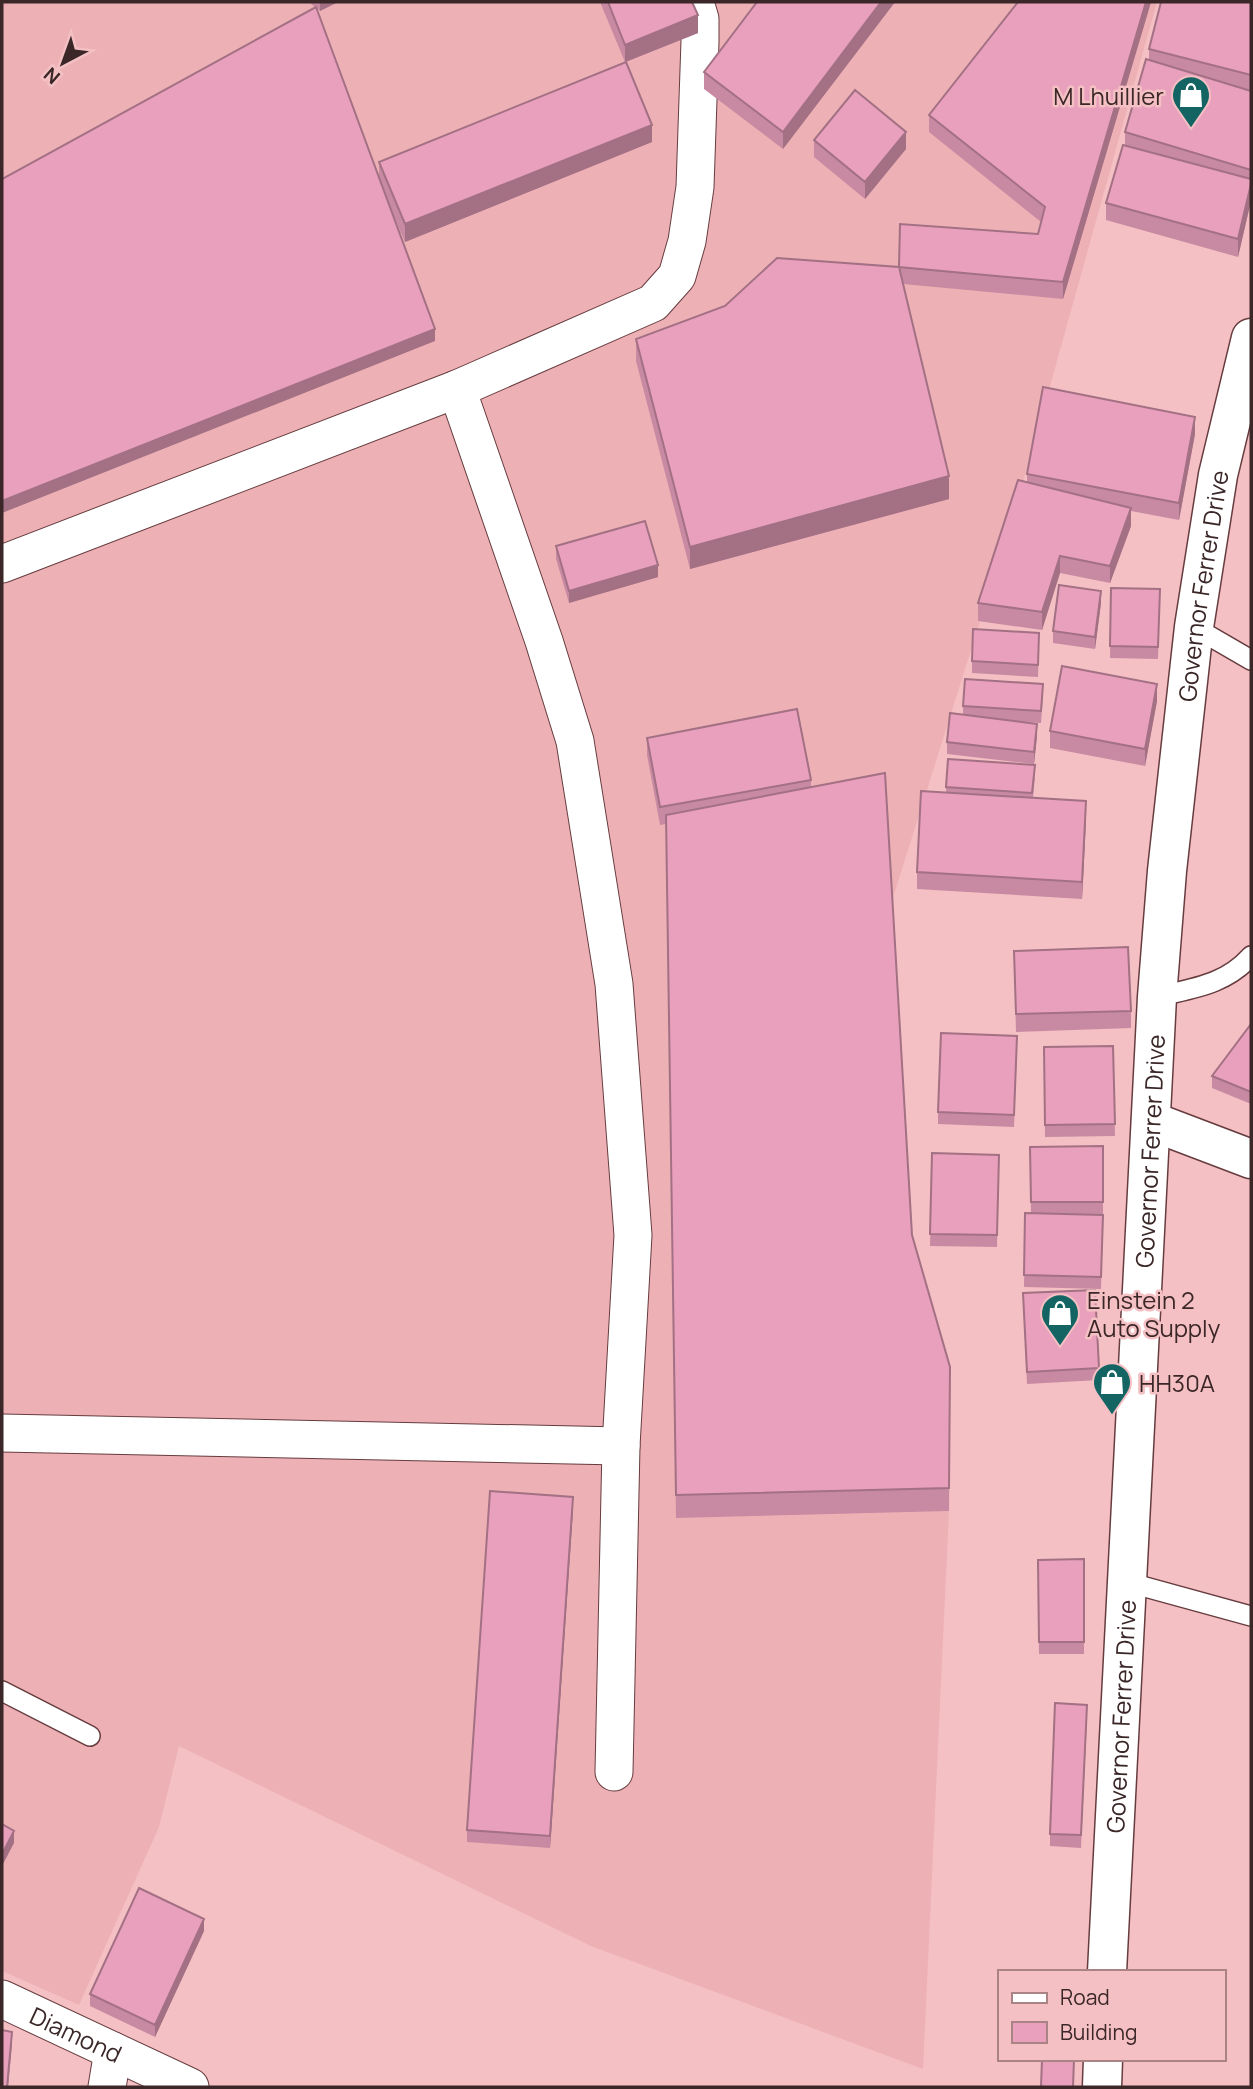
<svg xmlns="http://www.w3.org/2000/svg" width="1253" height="2089" font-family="Manrope,sans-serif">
<rect width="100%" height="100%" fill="#f4c0c3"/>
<path fill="#edb1b5" d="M2,2H1157L1018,501L891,904L912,1257L950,1390L949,1511L923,2069L591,1946L179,1746L159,1827L79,2005L2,1971Z"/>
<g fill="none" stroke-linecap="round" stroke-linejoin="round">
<defs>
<path id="lane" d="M1194,627L1251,660
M1157,997C1193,988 1225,985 1251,956
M1127,1582L1251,1616
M2,1691L90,1736"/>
<g id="street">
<path d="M457,389L544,641L575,741L614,984L633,1235L621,1446L614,1772"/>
<path d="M2,564L457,389L653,303L677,276L687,241L695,187L700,41V19L695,2"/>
<path d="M2,1433L621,1446"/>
<path id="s1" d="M2,1999L190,2087"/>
<path d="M107,2087L113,2051"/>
</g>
<g id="secondary">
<path d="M1151,1121L1251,1159"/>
<path id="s2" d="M1107,1972L1157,997L1167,871L1194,627L1218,475L1251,338"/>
<path d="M1102,2087L1103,2059"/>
</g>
</defs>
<use href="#lane" stroke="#663c3f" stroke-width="22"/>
<use href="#street" stroke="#663c3f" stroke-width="39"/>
<use href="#secondary" stroke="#663c3f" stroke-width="41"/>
<use href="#lane" stroke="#fff" stroke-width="19"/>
<use href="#street" stroke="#fff" stroke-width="37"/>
<use href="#secondary" stroke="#fff" stroke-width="38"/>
</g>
<path fill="#c88aa2" d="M309,2H338L320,11L317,8L379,177V162L625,62L600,2H692L698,33L626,62L652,142L405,242L389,205L435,341L316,8Z
M895,2L783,149L704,89V72Z
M1151,2L1063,299L903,284L949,499L690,569L636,361V339L899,267L900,224L1038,234L1041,222L929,132V115Z
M1251,2V201L1238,257L1106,220V203L1125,145V132L1149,60V49Z
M814,140L906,149L865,199L814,157Z
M1195,434L1179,520L1131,511V526L1110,583L1060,573L1042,630L978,621V603L1027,482V474Z
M556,546L658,577L569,603L556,559Z
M1111,588L1160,589L1158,659L1110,658Z
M1101,603L1095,649L1053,643V631Z
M1039,633L1038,677L972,673V661Z
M1043,696L1041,723L1021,722L1037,736L1034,764L947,754V742L963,715V706Z
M1157,701L1145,766L1050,748V731Z
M647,738L811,780V787L912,1235L950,1367L949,1511L676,1518L666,824L660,825L647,755Z
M1035,777L1033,798L1086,819L1082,899L917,889V872L946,793V787Z
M1014,951L1131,1011V1028L1016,1032Z
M1251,1024V1104L1212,1088V1076Z
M1113,1046L1115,1136L1045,1137L1044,1047Z
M1017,1048L1014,1127L938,1124V1112Z
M1103,1146V1214H1064L1103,1215L1101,1289L1024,1287L1025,1213H1031L1030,1147Z
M932,1153L999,1155L997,1247L930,1246Z
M1023,1293L1099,1368V1380L1027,1384Z
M573,1509L550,1848L467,1842V1830Z
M1084,1559V1654H1039L1038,1560Z
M1087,1717L1081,1848L1050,1846V1834Z
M204,1931L155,2037L90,2006V1994Z"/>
<path fill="#a37084" d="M320,2H338L320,11Z
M881,2H895L783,149V132Z
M1146,2H1151L1063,299V282Z
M698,15V33L625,62V45Z
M652,125V142L405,242V224Z
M906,132V149L865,199V182Z
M1251,184V201L1238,257V239Z
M435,329V341L2,513V501Z
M1195,417V434L1179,520V503Z
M949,476V499L690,569V547Z
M1131,508V526L1110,583V566Z
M1060,556V573L1042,630V612Z
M658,565V577L569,603V591Z
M1101,591V603L1095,649V637Z
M1157,684V701L1145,766V749Z
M1037,724V736L1034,764V752Z
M1086,801V819L1082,899V882Z
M573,1497V1509L550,1848V1836Z
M14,1831V1843L2,1866V1854Z
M204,1919V1931L155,2037V2025Z
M12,2032V2044L8,2087H7Z"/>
<path fill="#e9a0bc" stroke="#a37084" stroke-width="2" d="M608,2H692L698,15L625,45Z
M757,2H881L783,132L704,72Z
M1018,2H1146L1063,282L899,267L900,224L1038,234L1045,207L929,115Z
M1161,2H1251V75L1149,49Z
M316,7L435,329L2,501V179Z
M1146,59L1251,91V170L1125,132Z
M626,62L652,125L405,224L379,162Z
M855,90L906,132L865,182L814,140Z
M1123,145L1251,179V184L1238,239L1106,203Z
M777,258L899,267L949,476L690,547L636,339L725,306Z
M1043,387L1195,417L1179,503L1027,474Z
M1018,480L1131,508L1110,566L1060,556L1042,612L978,603Z
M645,521L658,565L569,591L556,546Z
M1059,585L1101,591L1095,637L1053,631Z
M1111,588L1160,589L1158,647L1110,646Z
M973,629L1039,633L1038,665L972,661Z
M1062,666L1157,684L1145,749L1050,731Z
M965,679L1043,684L1041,711L963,706Z
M797,709L811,780L660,807L647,738Z
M950,713L1037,724L1034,752L947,742Z
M948,759L1035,765L1032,793L946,787Z
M885,773L912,1235L950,1367L949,1488L676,1495L666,815Z
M921,791L1086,801L1082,882L917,872Z
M1128,947L1131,1011L1016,1014L1014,951Z
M1251,1024V1092L1212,1076Z
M941,1033L1017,1036L1014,1115L938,1112Z
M1113,1046L1115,1124L1045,1125L1044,1047Z
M1103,1146V1202H1031L1030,1147Z
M932,1153L999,1155L997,1235L930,1234Z
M1025,1213L1103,1215L1101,1277L1024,1275Z
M1095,1290L1099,1368L1027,1372L1023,1293Z
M490,1491L573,1497L550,1836L467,1830Z
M1084,1559V1642H1039L1038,1560Z
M1055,1703L1087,1705L1081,1835L1050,1834Z
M2,1824L14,1831L2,1854Z
M139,1888L204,1919L155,2025L90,1994Z
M2,2030L12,2032L7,2087H2Z
M1042,2059H1074L1073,2087H1041Z"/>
<defs>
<symbol id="shop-pin" viewBox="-11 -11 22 30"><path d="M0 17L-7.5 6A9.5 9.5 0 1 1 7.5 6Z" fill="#146464" stroke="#f4c0c3"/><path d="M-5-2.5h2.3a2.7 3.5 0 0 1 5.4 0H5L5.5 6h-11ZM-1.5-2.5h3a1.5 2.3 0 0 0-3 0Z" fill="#fff"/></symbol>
</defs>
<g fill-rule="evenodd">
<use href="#shop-pin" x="1169" y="73" width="44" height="60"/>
<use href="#shop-pin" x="1038" y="1291" width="44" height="60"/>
<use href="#shop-pin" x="1090" y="1360" width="44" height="60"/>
</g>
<g text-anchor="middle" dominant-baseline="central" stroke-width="5" stroke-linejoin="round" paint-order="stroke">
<g font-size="24" fill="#3b2728" stroke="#f4c0c3" text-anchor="start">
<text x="1164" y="95" text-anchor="end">M Lhuillier</text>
<text x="1087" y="1299">Einstein 2<tspan x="1087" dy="28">Auto Supply</tspan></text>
<text x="1139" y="1382">HH30A</text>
</g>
<g font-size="24" fill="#3b2728" stroke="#f4c0c3">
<text stroke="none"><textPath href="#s2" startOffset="1390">Governor Ferrer Drive</textPath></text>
<text stroke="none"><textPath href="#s2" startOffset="822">Governor Ferrer Drive</textPath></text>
<text stroke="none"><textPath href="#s2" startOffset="256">Governor Ferrer Drive</textPath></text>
<text stroke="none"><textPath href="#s1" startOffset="82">Diamond</textPath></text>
</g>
</g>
<rect width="1253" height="2089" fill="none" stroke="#3b2728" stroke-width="7"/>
<rect x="998" y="1970" width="228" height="91" fill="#f4c0c3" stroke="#aa8385" stroke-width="2"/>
<rect x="1012" y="1993" width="35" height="10" fill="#ffffff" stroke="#aa8385" stroke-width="2"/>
<text x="1060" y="2005" font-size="21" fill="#3b2728">Road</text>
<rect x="1012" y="2022" width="35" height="21" fill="#e9a0bc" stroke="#aa8385" stroke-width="2"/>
<text x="1060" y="2040" font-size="21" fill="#3b2728">Building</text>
<g transform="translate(63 63) rotate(221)" stroke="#f4c0c3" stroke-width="5" paint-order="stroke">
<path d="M0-5L12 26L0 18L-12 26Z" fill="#3b2728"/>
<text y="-10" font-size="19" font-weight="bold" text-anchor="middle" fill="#3b2728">N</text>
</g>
</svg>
